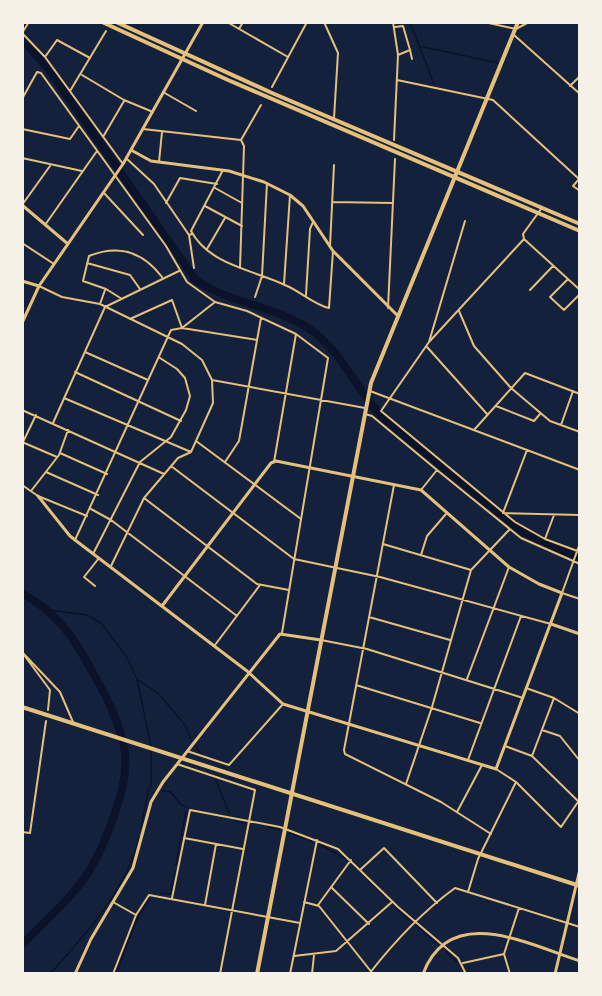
<svg xmlns="http://www.w3.org/2000/svg" width="602" height="996" font-family="Karla,sans-serif">
<rect width="100%" height="100%" fill="#14213d"/>
<g fill="none" stroke-linecap="round" stroke-linejoin="round">
<path stroke="#0b132b" stroke-width="1.5" d="M410,22L434,84
M419,46L498,63
M50,610L87,615L101,623L126,656L137,679L158,693L185,725L191,740
M137,679L151,746
M195,746L202,755
M216,780L229,813
M151,787V751
M162,791L171,792L181,805L187,807
M235,821L245,823
M268,827L279,829
M141,828L149,787
M290,833L312,841
M319,844L346,859
M352,864L410,921
M176,865L186,811
M161,893L171,894L175,871
M416,925L436,943
M445,950L457,962
M468,971V974
M50,974C86,933 126,892 139,837
M116,974L136,921L149,899"/>
<path stroke="#0b132b" stroke-width="8" d="M22,39L47,67L195,279C227,303 272,305 308,328C345,352 357,395 388,422L523,532L580,558
M22,593C58,613 74,638 93,673C107,697 121,725 125,753C129,789 100,862 76,889C60,908 40,926 22,945"/>
<path stroke="#e5c07b" stroke-width="2" d="M227,22L288,57
M324,22L338,53L334,118
M393,22L398,55L394,140
M484,22L516,29L529,22
M395,27L403,26L410,50L398,55
M239,29L243,22
M22,33L45,57L123,164
M22,33L29,22
M514,35L580,94
M410,50L412,59
M45,57L57,40L90,58
M82,75L124,100L153,112
M397,80L493,100L579,179
M570,86L580,76
M272,87L307,22
M70,91L106,31
M163,92L196,111
M22,99L37,72L41,73L166,246L187,282L215,302L247,311L296,334L328,358L282,633
M22,129L70,139L79,126
M143,129L241,140
M103,137L124,101
M241,140L261,105
M22,158L82,171
M127,159L154,184L189,235L192,234
M159,162L162,132
M223,170L191,231C210,266 255,270 287,286C301,292 315,305 329,308L333,251
M580,178L573,186L580,191
M215,188L242,203
M104,193L143,235
M333,202L393,203
M166,203L180,178L217,184
M22,205L50,166
M205,206L242,226
M465,221L429,342L381,411L515,522L545,539L580,552
M45,225L97,151
M189,235L194,268
M524,239L580,290
M22,243L54,264
M330,246L334,165
M207,249L225,218
M87,263L130,275L140,289
M240,268L244,146L241,140
M568,279L550,297L564,310L580,294
M284,284L290,195
M39,286L62,297L100,304L182,344L202,360L212,380L213,403L191,452L178,458L144,498L111,566
M530,290L553,266
M306,295L310,229L313,222
M255,297L262,276L267,183
M122,299L106,289L83,281L89,256C119,244 143,252 162,277
M100,304L105,290
M388,308L395,159
M459,311L474,346L511,388L550,421L580,432
M130,319L172,300L182,328L215,302
M429,342L524,239L523,234L541,209
M427,347L487,414
M85,352L148,380
M75,372L181,421
M212,380L365,408
M370,391L580,470
M64,398L191,452
M496,406L534,421L540,414
M22,410L164,474
M365,414L372,416L437,470
M53,423L105,307L179,271
M561,425L573,391
M474,430L525,373L580,394
M196,441L301,519
M22,442L57,457
M23,442L36,415
M527,450L503,513L580,515
M60,453L107,474
M225,462L239,441L261,318
M274,462L296,334
M171,466L294,559L380,577L551,624
M46,472L98,495
M22,485L38,496L87,516
M394,485L344,750L345,754L441,802L491,834
M421,490L437,470L521,538L580,564
M31,491L59,455L68,430
M144,498L257,584L289,590
M91,509L111,520L237,616
M545,539L554,515
M75,540L171,330L182,328L257,340
M580,543L562,593L580,599
M383,544L471,570
M93,554L140,462L171,437L186,410L190,396L185,378L177,369L160,358
M421,555L427,536L446,514
M95,586L84,577L99,558
M369,617L450,640
M321,640L367,649L523,698
M215,645L260,585
M22,652L60,692L73,722
M24,655L50,690L48,710
M467,679L509,567
M356,685L480,723
M526,688L554,698L580,714
M542,730L560,736L580,761
M505,746L532,756L580,803
M187,751L229,765L283,704
M532,756L554,698
M468,760L521,616
M177,764L255,790L220,974
M496,769L516,782L561,827L580,799
M406,784L432,707L471,570L509,530
M457,812L482,765
M22,832L30,833L46,721
M184,838L243,849
M361,869L384,848L437,903
M331,887L369,924
M468,892L478,859L516,782
M172,898L190,810L280,827L338,849L398,907L458,958L466,974
M113,902L136,915
M304,902L319,906L373,974
M205,905L216,844
M318,905L351,860
M294,956L336,951L392,902
M463,963L504,954
M113,974L136,915L149,895L300,923
M290,974L317,840
M312,974L314,955
M369,974C394,942 422,912 455,888L580,927
M510,974L504,954L519,908"/>
<path stroke="#e5c07b" stroke-width="3" d="M131,150L151,161L229,171L264,182L290,195L303,206L333,251L398,316
M22,205L68,244
M22,281L39,286
M22,323L39,286L123,164L203,22
M38,496L70,536L75,540L247,671L283,704L496,769L562,593L539,584L509,567L421,490L276,461L271,463L162,606
M551,624L580,634
M75,974L91,939L133,868L151,802L163,782L280,634L321,640
M423,974C450,902 530,945 580,961
M555,974L580,869"/>
<path stroke="#e5c07b" stroke-width="4" d="M22,707L580,886
M257,974L371,383L518,22"/>
<path stroke="#e5c07b" stroke-width="4" d="M102,22L228,80L580,231
M116,22L272,93L580,224"/>
</g>
<rect width="602" height="996" fill="none" stroke="#f6f1e7" stroke-width="48"/>
</svg>
